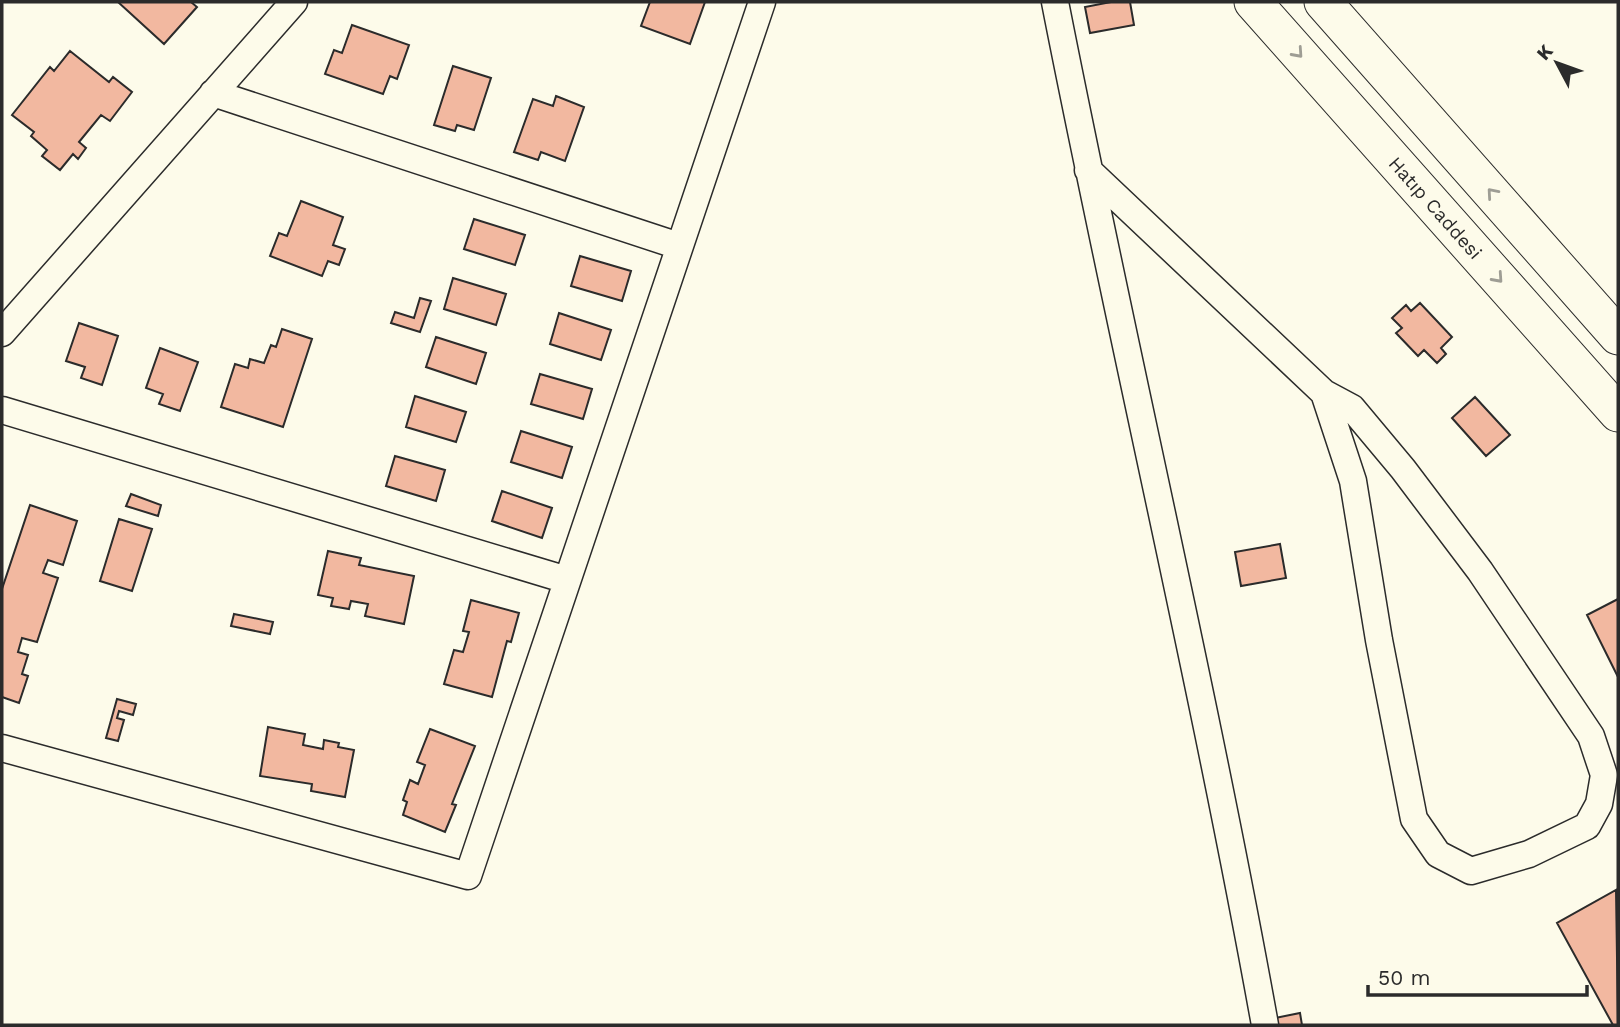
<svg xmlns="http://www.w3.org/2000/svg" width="1620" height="1027" font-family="'Work Sans',sans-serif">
<rect width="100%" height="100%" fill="#fdfbea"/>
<path fill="#f2b8a0" stroke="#2b2b2b" stroke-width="2" d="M118,2H191L197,7L164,44Z
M650,2H705L690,44L641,26Z
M1111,2H1130L1134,25L1090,33L1085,7Z
M352,25L409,45L397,79L390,76L383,94L325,74L334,50L342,53Z
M70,51L109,82L113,77L132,92L110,121L101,115L79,142L86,148L78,159L73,154L60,170L42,156L47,150L31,136L34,132L12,115L50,67L54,71Z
M453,66L491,78L474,130L457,125L455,131L434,125Z
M556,96L584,107L565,161L541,152L538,160L514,152L533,99L553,106Z
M301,201L343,217L333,245L345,249L339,265L328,261L322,276L270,256L279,233L287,236Z
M474,219L525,235L515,265L464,249Z
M580,256L631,271L622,301L571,286Z
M453,278L506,294L496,325L444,309Z
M420,298L431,301L420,332L391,323L395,312L414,318Z
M1420,303L1452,337L1441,348L1446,354L1437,363L1424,350L1418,356L1396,333L1402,328L1392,318L1406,305L1411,311Z
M559,313L611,330L601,360L550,344Z
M79,323L118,336L102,385L81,378L85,367L66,361Z
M282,329L312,339L283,427L221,407L235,364L248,368L250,359L264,363L271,345L276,347Z
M436,337L486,353L476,384L426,367Z
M160,348L198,362L180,411L159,404L163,394L146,388Z
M540,374L592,389L583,419L531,404Z
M415,396L466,412L456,442L406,427Z
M1475,397L1510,435L1486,456L1452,418Z
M521,431L572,447L562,478L511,462Z
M395,456L445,470L436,501L386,486Z
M502,491L552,508L542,538L492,521Z
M131,494L161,505L158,516L126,506Z
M30,505L77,521L63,565L48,560L43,573L58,578L37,642L22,638L18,652L28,655L22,674L28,676L19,703L2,697V589Z
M119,519L152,529L132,591L100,581Z
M1280,544L1286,578L1241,586L1235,552Z
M328,551L361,558L359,565L414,576L404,624L365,616L368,604L351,601L349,609L331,606L333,598L318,595Z
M1618,599V677L1587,615Z
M471,600L519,613L511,642L507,641L492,697L444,684L454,650L463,652L469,632L463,631Z
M234,614L273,622L270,634L231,626Z
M117,699L136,704L133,715L119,711L117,718L124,720L118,741L106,738Z
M268,727L305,734L303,745L323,749L324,740L339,743L338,747L354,750L345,797L311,791L312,784L260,776Z
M430,729L475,746L452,804L456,805L445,832L403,815L407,802L403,800L410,780L418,784L425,765L417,762Z
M1616,890L1618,1025H1613L1557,923Z
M1300,1013L1302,1025H1276L1275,1018Z"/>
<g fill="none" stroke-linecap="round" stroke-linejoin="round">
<defs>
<path id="minor" d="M1055,2C1122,344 1203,682 1265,1025
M213,93L679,246
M1088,170L1324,393L1353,481L1379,640L1414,819L1438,854L1471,871L1529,854L1587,826L1599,804L1604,775L1591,736L1480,571L1403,469L1352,408L1324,393
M2,333L294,2
M2,410L567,580
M2,748L468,876L762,2"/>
<g id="secondary">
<path id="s1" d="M1253,2L1618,413"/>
<path d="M1323,2L1618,336"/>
</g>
</defs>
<use href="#minor" stroke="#2b2b2b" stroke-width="29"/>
<use href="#secondary" stroke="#2b2b2b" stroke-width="39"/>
<use href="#minor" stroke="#fdfbea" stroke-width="26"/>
<use href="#secondary" stroke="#fdfbea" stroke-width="37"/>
</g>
<defs><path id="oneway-chevron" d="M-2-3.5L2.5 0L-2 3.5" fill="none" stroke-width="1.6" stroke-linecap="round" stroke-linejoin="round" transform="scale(1.75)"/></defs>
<g stroke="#9e9d94">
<use href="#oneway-chevron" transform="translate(1298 53) rotate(48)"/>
<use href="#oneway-chevron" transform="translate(1492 193) rotate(-131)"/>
<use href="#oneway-chevron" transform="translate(1498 278) rotate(48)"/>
</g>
<g text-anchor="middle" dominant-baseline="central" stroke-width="5" stroke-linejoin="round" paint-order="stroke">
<g font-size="19" fill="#2b2b2b" stroke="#fdfbea">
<text stroke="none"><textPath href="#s1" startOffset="275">Hatıp Caddesi</textPath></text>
</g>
</g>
<rect width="1620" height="1027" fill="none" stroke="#2b2b2b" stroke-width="7"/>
<g transform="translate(1557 63) rotate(311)" stroke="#fdfbea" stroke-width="5" paint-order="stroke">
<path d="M0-5L12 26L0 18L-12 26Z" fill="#2b2b2b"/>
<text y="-10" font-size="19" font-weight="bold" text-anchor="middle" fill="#2b2b2b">K</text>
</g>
<path d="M1368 985v10h219v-10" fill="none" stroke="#2b2b2b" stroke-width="3.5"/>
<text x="1378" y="985" font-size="21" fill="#2b2b2b" stroke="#fdfbea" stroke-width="5" paint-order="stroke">50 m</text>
</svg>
